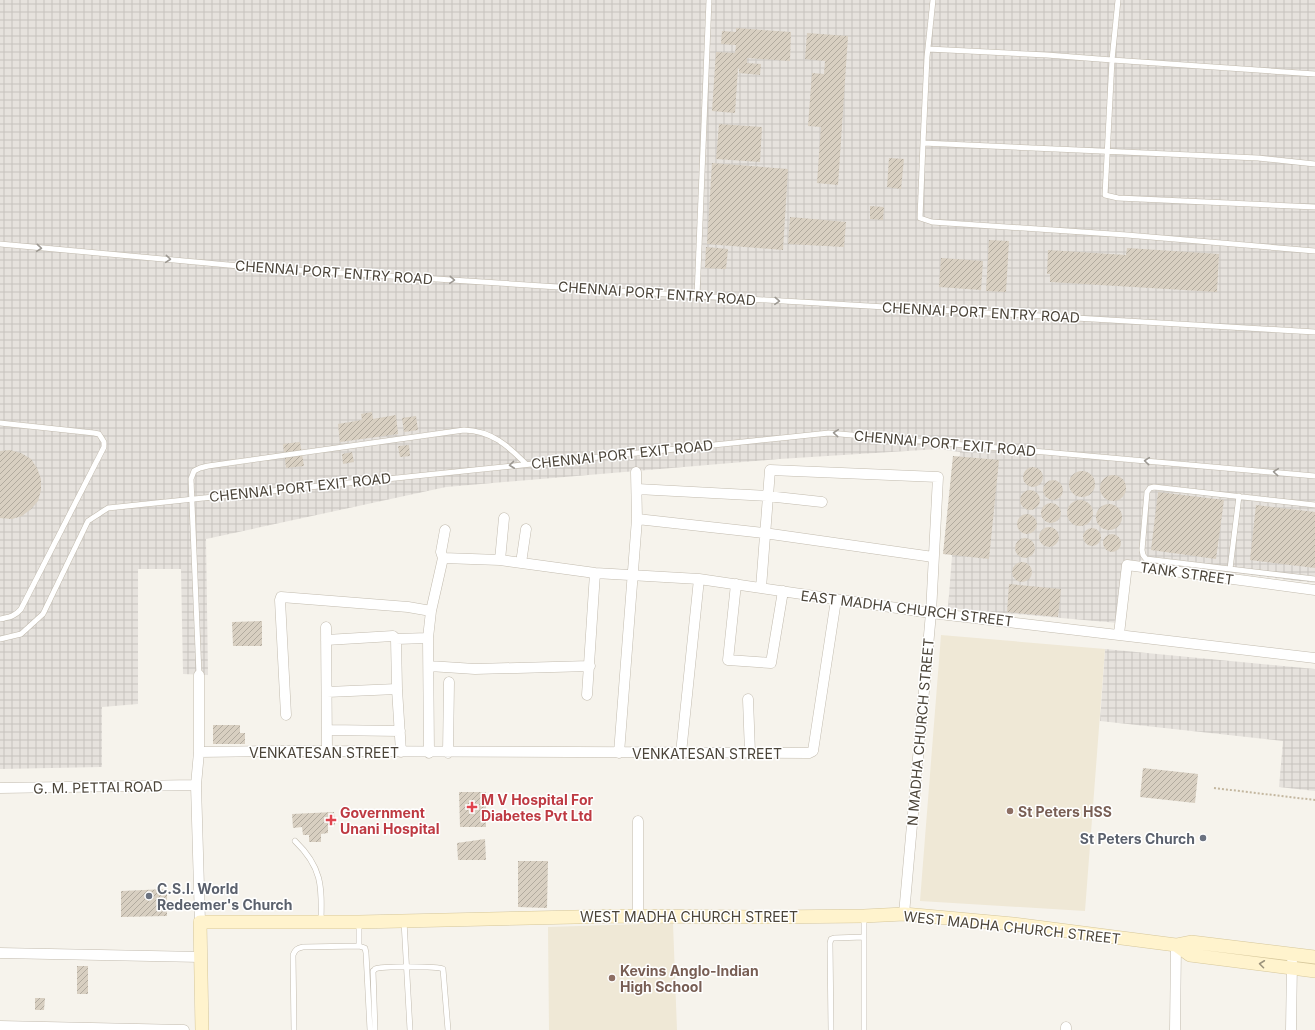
<svg xmlns="http://www.w3.org/2000/svg" width="1315" height="1030" font-family="Inter,sans-serif">
<defs>
<pattern id="industrial-grid" width="8" height="8" patternUnits="userSpaceOnUse"><rect width="8" height="8" fill="#e6e2dd"/><path d="M0 4h8M4 0v8" fill="none" stroke="#c7c3be"/></pattern>
<pattern id="building-hatch" width="6" height="6" patternUnits="userSpaceOnUse"><rect width="6" height="6" fill="#d8cfc1"/><path d="M-1 1l2-2M0 6l6-6M5 7l2-2" fill="none" stroke="#b1aa9e"/></pattern>
</defs>
<rect width="100%" height="100%" fill="#f6f3ec"/>
<path fill="url(#industrial-grid)" d="M0,0H1315V583L1125,560L1118,623L948,608L960,452L939,449L779,459L446,487L206,539L208,675L183,674L181,569H138V704L102,707V767L0,769Z
M1105,649L1315,669V791L1279,787L1283,741L1100,721Z"/>
<path fill="#efe8d6" d="M941,635L1105,649L1085,911L920,901Z
M673,923L677,1030H549L548,927Z"/>
<path fill="url(#building-hatch)" d="M736,28L791,32L790,61L747,58V63L761,64L760,75L739,73V68H738L735,113L712,111L716,52L735,53L736,45L721,44L722,31L736,32Z
M807,33L848,36L838,185L817,183L821,127L808,126L812,73L824,74L825,61L805,59Z
M719,124L762,127L760,162L716,159Z
M889,158L904,159L901,189L887,187Z
M712,163L788,169L783,250L707,244Z
M870,206L884,207L883,220L870,219Z
M790,217L846,222L844,247L788,244Z
M989,240L1009,241L1006,292L986,291Z
M706,247L728,249L726,269L705,268Z
M1127,248L1219,254L1217,292L1050,282V274H1047L1048,250L1126,255Z
M941,258L983,261L981,290L939,287Z
M372,412L373,419L396,415L398,434L340,442L338,424L362,420L361,414Z
M416,416L418,430L404,432L402,418Z
M300,442L304,466L286,468L283,444Z
M409,445L410,456L400,457L398,446Z
M10,450L21,453L31,459L37,468L41,479V490L38,501L31,509L22,516L12,519L0,518V451Z
M352,452L354,462L343,464L342,454Z
M953,456L999,460L989,559L943,554Z
M1023 477a10 10 0 1 1 20 0a10 10 0 1 1-20 0Z
M1069 484a13 13 0 1 1 26 0a13 13 0 1 1-26 0Z
M1100 488a13 13 0 1 1 26 0a13 13 0 1 1-26 0Z
M1043 490a10 10 0 1 1 20 0a10 10 0 1 1-20 0Z
M1020 500a10 10 0 1 1 20 0a10 10 0 1 1-20 0Z
M1158,492L1224,500L1216,559L1151,550Z
M1067 513a13 13 0 1 1 26 0a13 13 0 1 1-26 0Z
M1041 513a10 10 0 1 1 20 0a10 10 0 1 1-20 0Z
M1096 517a13 13 0 1 1 26 0a13 13 0 1 1-26 0Z
M1256,505L1315,512V568L1250,560Z
M1017 524a10 10 0 1 1 20 0a10 10 0 1 1-20 0Z
M1039 537a10 10 0 1 1 20 0a10 10 0 1 1-20 0Z
M1083 537a9 9 0 1 1 18 0a9 9 0 1 1-18 0Z
M1103 543a9 9 0 1 1 18 0a9 9 0 1 1-18 0Z
M1015 548a10 10 0 1 1 20 0a10 10 0 1 1-20 0Z
M1012 572a10 10 0 1 1 20 0a10 10 0 1 1-20 0Z
M1009,584L1061,589L1058,617L1007,612Z
M262,621V646H233L232,622Z
M213,725H240V733H245V744H213Z
M1143,768L1198,774L1195,803L1140,797Z
M459,792H486V827H460Z
M334,812L335,825L328,826V833L321,834V842H309V835H303L302,827L293,828L292,814Z
M485,839L486,860H458L457,843Z
M518,861H548L547,908L518,907Z
M167,889V916L121,917V891Z
M77,966H88V994H77Z
M35,998H45L44,1010H35Z"/>
<g fill="none" stroke-linecap="round" stroke-linejoin="round">
<defs>
<path id="lane" d="M928,49L1047,55L1112,60L1118,0
M1315,74L1112,60L1105,195L1118,198L1315,207
M923,143L927,57L933,0
M1315,164L1258,158L923,143L920,218L932,222L1127,235L1315,251
M0,244L250,267L697,296L1315,332
M697,296L709,0
M0,423L94,433L99,434L104,442V447L21,609C14,617 10,617 0,619
M1315,505L1154,487L1150,488L1147,492L1142,550L1143,555L1146,559L1315,579
M1230,569L1239,496
M0,639L21,634L43,614L88,521L108,508L829,433L1315,476
M199,675L191,479L194,471L200,468L208,466L464,430C492,431 507,445 526,464
M295,841C322,867 322,886 321,921
M404,921L410,1030
M359,923V946
M294,1030L293,955C295,950 297,948 303,947L359,946L365,948L366,953L370,1030
M375,1030L373,971C374,971 374,970 375,969C380,966 438,966 443,969L448,1030
M831,1030L830,943L831,939L834,938L864,937
M864,1030V917"/>
<path id="street" d="M637,489L767,496L822,502
M637,519L764,533L933,557
M443,558L500,560L595,573L699,579L931,613L1315,658
M500,560L504,518
M521,563L526,529
M736,584L728,660L771,663L783,591
M761,588L770,470L938,477L931,613L904,914
M326,627L327,752
M1119,634L1127,565L1315,590
M396,639L428,638
M326,640L393,636L396,639L397,689L401,752
M429,666L475,669L590,666
M199,675V752L196,785L200,922
M327,692L397,689
M587,695L595,573
M748,699L750,753
M286,715L280,600L281,597L408,607L431,611
M327,730L400,731
M199,752L286,751L809,753L813,751L836,600
M429,753L428,638L431,611L443,558L441,552L445,530
M448,753L449,682
M619,753L637,519L636,472
M681,753L699,579
M0,788L196,785
M638,821V916
M0,953L201,957
M0,1026L184,1030
M1066,1027V1030
M1175,1030L1176,945
M1291,1030L1292,962"/>
<path id="secondary" d="M1176,945L1190,955L1315,971
M202,1030L200,922H359L619,916L772,917L864,916L904,914L1013,924L1176,945L1191,942L1315,957"/>
</defs>
<use href="#lane" stroke="#c2bbae" stroke-width="6"/>
<use href="#street" stroke="#c2bbae" stroke-width="11"/>
<use href="#secondary" stroke="#d6c79b" stroke-width="14"/>
<path stroke="#c4b79f" stroke-width="2" stroke-dasharray="2 2" stroke-linecap="butt" d="M1214,788L1315,800"/>
<use href="#lane" stroke="#fff" stroke-width="5"/>
<use href="#street" stroke="#fff" stroke-width="10"/>
<use href="#secondary" stroke="#fff3cd" stroke-width="13"/>
</g>
<defs><path id="oneway-chevron" d="M-2-3.5L2.5 0L-2 3.5" fill="none" stroke-width="1.6" stroke-linecap="round" stroke-linejoin="round"/></defs>
<g stroke="#9c9892">
<use href="#oneway-chevron" transform="translate(39 248) rotate(5)"/>
<use href="#oneway-chevron" transform="translate(168 259) rotate(5)"/>
<use href="#oneway-chevron" transform="translate(452 280) rotate(4)"/>
<use href="#oneway-chevron" transform="translate(777 301) rotate(3)"/>
<use href="#oneway-chevron" transform="translate(836 433) rotate(-175)"/>
<use href="#oneway-chevron" transform="translate(1147 461) rotate(-175)"/>
<use href="#oneway-chevron" transform="translate(512 465) rotate(174)"/>
<use href="#oneway-chevron" transform="translate(1276 472) rotate(-175)"/>
</g>
<use stroke="#9c937c" href="#oneway-chevron" transform="translate(1262 964) rotate(-173)"/>
<g fill="#e0444e" stroke="#fff" stroke-width="1.5">
<path d="M470 801h4v4h4v4h-4v4h-4v-4h-4v-4h4z"/>
<path d="M329 814h4v4h4v4h-4v4h-4v-4h-4v-4h4z"/>
</g>
<g fill="#8d6e63" stroke="#fff" stroke-width="1.5">
<circle cx="1010" cy="811" r="4"/>
<circle cx="612" cy="978" r="4"/>
</g>
<g fill="#6b7280" stroke="#fff" stroke-width="1.5">
<circle cx="1203" cy="838" r="4"/>
<circle cx="149" cy="896" r="4"/>
</g>
<g text-anchor="middle" dominant-baseline="central" stroke-width="3" stroke-linejoin="round" paint-order="stroke">
<g font-size="14" fill="#4b4439" stroke="#fff">
<text transform="translate(334 272) rotate(4)">CHENNAI PORT ENTRY ROAD</text>
<text transform="translate(657 293) rotate(4)">CHENNAI PORT ENTRY ROAD</text>
<text transform="translate(981 312) rotate(3)">CHENNAI PORT ENTRY ROAD</text>
<text transform="translate(945 443) rotate(5)">CHENNAI PORT EXIT ROAD</text>
<text transform="translate(622 454) rotate(-6)">CHENNAI PORT EXIT ROAD</text>
<text transform="translate(300 487) rotate(-6)">CHENNAI PORT EXIT ROAD</text>
<text transform="translate(1187 573) rotate(8)">TANK STREET</text>
<text transform="translate(907 608) rotate(7)">EAST MADHA CHURCH STREET</text>
<text transform="translate(920 732) rotate(-85)">N MADHA CHURCH STREET</text>
<text x="324" y="752">VENKATESAN STREET</text>
<text x="707" y="753">VENKATESAN STREET</text>
<text transform="translate(98 787) rotate(-1)">G. M. PETTAI ROAD</text>
<text x="689" y="916">WEST MADHA CHURCH STREET</text>
<text transform="translate(1012 927) rotate(6)">WEST MADHA CHURCH STREET</text>
</g>
<g font-size="14" font-weight="bold" fill="#be3a42" stroke="#fff" text-anchor="start">
<text x="481" y="799">M V Hospital For<tspan x="481" dy="16">Diabetes Pvt Ltd</tspan></text>
<text x="340" y="812">Government<tspan x="340" dy="16">Unani Hospital</tspan></text>
</g>
<g font-size="14" font-weight="bold" fill="#785e54" stroke="#fff" text-anchor="start">
<text x="1018" y="811">St Peters HSS</text>
<text x="620" y="970">Kevins Anglo-Indian<tspan x="620" dy="16">High School</tspan></text>
</g>
<g font-size="14" font-weight="bold" fill="#5b616d" stroke="#fff" text-anchor="end">
<text x="1195" y="838">St Peters Church</text>
<text x="157" y="888" text-anchor="start">C.S.I. World<tspan x="157" dy="16">Redeemer's Church</tspan></text>
</g>
</g>
</svg>
